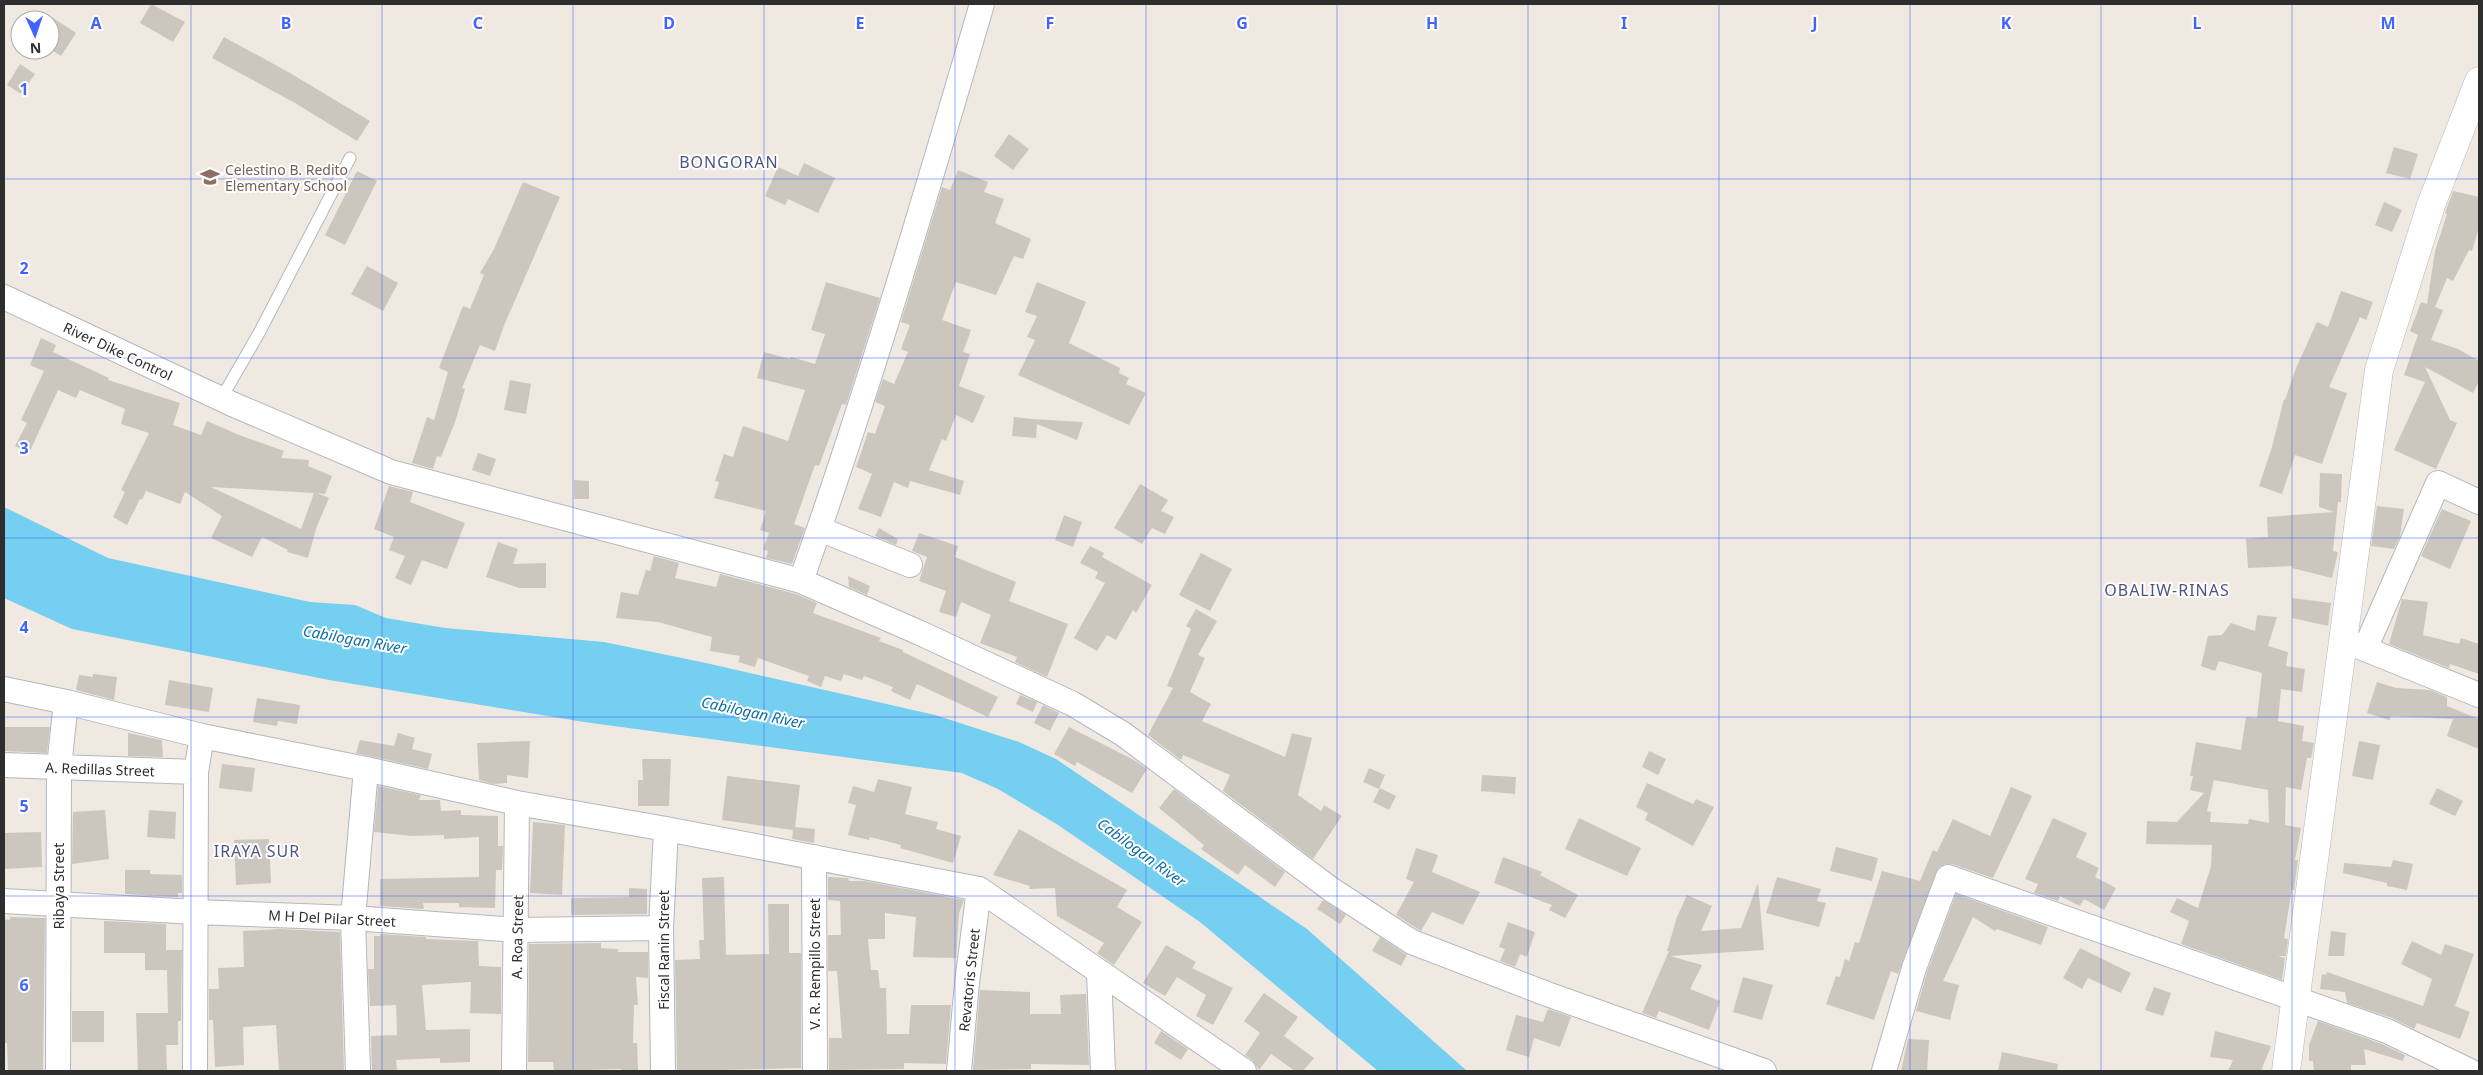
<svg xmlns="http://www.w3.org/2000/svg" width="2483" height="1075" font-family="'Noto Sans',sans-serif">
<rect width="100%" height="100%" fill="#efe9e1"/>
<path fill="#75cff0" d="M4,507L108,558L310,602L355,605L386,618L445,628L604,642L706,663L935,715L1019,742L1056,759L1307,929L1467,1071H1378L1200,922L1058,825L998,789L962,773L584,722L329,680L72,629L4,598Z"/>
<path fill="#cbc7bf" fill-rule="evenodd" d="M151,4L185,22L173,42L140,23Z
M50,16L76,33L61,56L50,49Z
M224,37L290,73L370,121L357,141L295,103L212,58Z
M20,64L35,74L21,94L7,85Z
M1009,134L1029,149L1013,170L994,156Z
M2394,147L2418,154L2410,179L2386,173Z
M804,163L835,178L818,213L788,199L785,205L765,196L778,167L798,176Z
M958,170L988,182L984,192L1004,199L995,223L1031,239L1023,259L1014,256L996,295L956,282L942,320L971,330L963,352L970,354L959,386L985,396L973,423L956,415L946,441L942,439L929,470L964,481L960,495L910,481L908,488L894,482L881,517L858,509L872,474L856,467L868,432L875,434L885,406L875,402L883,379L894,384L908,352L901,349L910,325L901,322L942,187L950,190Z
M357,171L377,181L345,245L325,235Z
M523,182L560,197L505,323L495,351L480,345L462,388L465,389L455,422L441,457L437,456L433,469L412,463L427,417L434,420L448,372L439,368L452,334L463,306L470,309L484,275L480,273L494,249Z
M2453,191L2479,197V227L2472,251L2469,250L2453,281L2447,278L2435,307L2443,310L2431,340L2458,349L2479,361V381L2473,393L2425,367L2450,420L2457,423L2436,469L2394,450L2425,382L2404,375L2418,335L2410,331L2421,302L2427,304L2435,251L2447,214L2445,213Z
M2384,202L2402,210L2392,232L2375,225Z
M367,266L398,283L383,311L351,294Z
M826,282L880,298L846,405L842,404L819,466L815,465L794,524L805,528L792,564L766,558L768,551L763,549L769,533L760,530L766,511L714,498L719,482L715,481L724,454L733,457L743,426L788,441L805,390L757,378L764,352L790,359L791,357L815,364L825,334L811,330Z
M1037,282L1086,302L1069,343L1120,368L1119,373L1129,378L1126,384L1146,393L1129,425L1018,375L1035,340L1027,337L1037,316L1025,312Z
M2341,291L2373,302L2366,320L2360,317L2329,387L2347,393L2322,464L2295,455L2282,494L2259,486L2272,447L2284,399L2285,400L2296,368L2317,322L2328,327Z
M41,338L56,345L53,352L109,378L108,380L180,403L173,425L201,435L207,421L239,435L284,451L281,458L309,460L308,466L332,476L325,494L317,493L329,498L317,526L308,558L287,552L288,550L262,537L252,557L211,538L222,516L185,492L180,504L146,491L142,500L140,499L127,525L113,517L125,492L121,490L149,433L121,424L125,409L80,390L76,398L58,390L29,453L15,446L27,423L21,420L44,371L30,365ZM211,487L314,493L301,529Z
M510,380L531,384L526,414L504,410Z
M1014,417L1032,419L1083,422L1077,440L1037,424L1036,438L1012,436Z
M478,453L496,459L490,476L472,470Z
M2320,473L2342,474L2341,502H2338L2333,551L2338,552L2332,578L2292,568V566L2248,568L2246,539L2268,537L2267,517L2334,512L2319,507Z
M574,480L589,481V499H574Z
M1140,484L1168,500L1161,511L1174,517L1165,534L1152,528L1142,544L1114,528Z
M389,486L413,492L410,502L465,523L447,569L422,560L411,585L395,578L405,556L389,550L394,537L374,529Z
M2377,506L2404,509L2400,536L2394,549L2371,546Z
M2442,509L2471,521L2450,569L2421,556Z
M1064,515L1082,522L1073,547L1055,540Z
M879,528L898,539L896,545L875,536Z
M919,533L958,546L955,557L1016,582L1009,601L1068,624L1047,677L1015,662L1017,657L980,643L991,615L961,602L956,617L939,612L946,591L919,581L927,557L912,551Z
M498,542L518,549L513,564L546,563V588H519L486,577Z
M1090,546L1104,553L1102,557L1152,585L1136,613L1133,610L1116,640L1107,635L1097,651L1074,638L1105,583L1095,578L1098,572L1080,563Z
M1201,553L1232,569L1210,611L1179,595Z
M654,556L679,563L675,578L716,587L720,574L796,594L817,603L813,613L881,638L879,641L903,650V652L998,697L988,717L917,684L910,700L891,691L893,687L864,676L862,680L844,674L841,681L825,676L821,687L807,681L809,676L758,658L755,667L738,662L740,656L710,651L712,637L658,622L616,618L621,592L638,595L646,570L650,571Z
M848,576L870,586L867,595L849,587Z
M2292,598L2331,603L2328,626L2292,618Z
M2402,599L2428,602L2423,635L2459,644L2461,638L2479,644V674L2450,664L2449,668L2389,644Z
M1196,609L1217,621L1198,655L1205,658L1190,692L1211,704L1202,721L1285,757L1292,733L1312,738L1298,795L1321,811L1324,805L1342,816L1313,859L1223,791L1230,775L1183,755L1181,760L1148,735L1173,688L1167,686L1191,629L1186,626Z
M2257,615L2277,617L2268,646L2288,652L2286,666L2305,669L2302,692L2281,689L2278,721L2304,726L2302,741L2314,743L2311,758H2307L2301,790L2286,787L2285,825L2301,828L2295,860H2298L2294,890L2292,889L2284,938L2288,939L2286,956H2278L2285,958L2282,980L2181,944L2189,921L2170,912L2177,898L2198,908L2211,866L2212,845L2146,844L2147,821L2177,822L2204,793L2190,790L2193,776H2190L2196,742L2241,750L2246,717L2257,718L2262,673L2219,661L2215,671L2201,666L2208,636L2222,635L2231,623L2255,631ZM2214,780L2268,790L2269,823L2249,819L2248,824L2210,822L2211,812L2207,811Z
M93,674L117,677L114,700L76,690L79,675L93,677Z
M169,680L213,688L209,712L165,705Z
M2377,682L2396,688L2430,690L2447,697V706L2479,719V749L2447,736L2453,719L2391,716L2389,720L2367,713Z
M1020,695L1037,702L1033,712L1016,704Z
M257,698L300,705L297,724L278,721L277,726L253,722Z
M1043,705L1059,713L1050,731L1034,723Z
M4,727H50L47,753L4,751Z
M1069,727L1134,760L1147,769L1132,793L1077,762L1075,766L1054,754Z
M128,733L162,740L163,757L128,756Z
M398,733L415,738L412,749L432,754L428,769L356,753L360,740L394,746Z
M530,741L528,778L507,775V783L493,784L479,780L477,743Z
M2359,741L2380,745L2373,780L2352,776Z
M1649,751L1666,759L1658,775L1642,767Z
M642,759H671L669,806H638V780H643Z
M222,764L255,768L252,792L219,788Z
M1369,768L1385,775L1379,789L1363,782Z
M1482,775L1516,777L1515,794L1481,791Z
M727,776L800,785L795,827L815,829L814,843L792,839L793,830L722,820Z
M878,779L912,787L905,814L938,822L936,829L961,836L953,863L900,848L901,845L870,837L869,840L848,835L856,805L848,803L853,786L874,792Z
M1647,783L1693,804L1696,799L1714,807L1693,846L1645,820L1648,813L1636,807Z
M378,786L421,795L419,800H440L441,811L461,810V815L498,816V846H503L502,870H496L495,908L459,907V903H423L424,909L380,906V879L479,877V837L444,839V835L412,836L374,832Z
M2011,787L2032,796L1993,878L1952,864H1945L1939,867L1898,974L1891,971L1874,1020L1826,1004L1836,976L1840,977L1845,959L1849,961L1855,942L1859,943L1882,871L1920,881L1933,850L1937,852L1953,819L1990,836Z
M1380,788L1396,796L1389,810L1373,802Z
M2437,788L2463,801L2455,816L2429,804Z
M1174,789L1285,872L1275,887L1245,865L1238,875L1201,849L1204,845L1159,808Z
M105,810L109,859L72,864L73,812Z
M149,810L176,812L175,839L147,837Z
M1579,818L1641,848L1627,876L1565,849Z
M2053,818L2087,833L2076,857L2099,868L2095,877L2116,888L2104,910L2084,899L2080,906L2060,896L2058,901L2034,893L2038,884L2025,879Z
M533,822L565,825L562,895L530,893Z
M1019,829L1127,890L1117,907L1142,922L1114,965L1097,953L1104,943L1057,916L1055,888L1029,889L1030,886L993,875Z
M41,832L42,867L4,869V833Z
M269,839L271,883L236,885L234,840Z
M1836,847L1878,858L1872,881L1830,871Z
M1416,848L1438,855L1432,872L1480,892L1463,925L1432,912L1421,931L1396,915L1414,882L1406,879Z
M1503,857L1542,872L1540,875L1578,895L1565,918L1549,910L1552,905L1494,883Z
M2393,860L2413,864L2407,890L2387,886V883L2343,873L2344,863L2391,867Z
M125,870H150V874L182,875V893H178V897L125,894Z
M724,877L726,955L769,954L768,904H789V953H801V1068L677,1071L675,960L700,959L699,940H704L702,878Z
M828,877L848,878L849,881H865L964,900L959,913L956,958L913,957L916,917L885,913V939H868L871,970H878L880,988H886L887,1034H909L911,1005H951L946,1064L904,1063V1069L829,1070V1038H842L837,971H828V935H841L840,901L828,900Z
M1777,877L1821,889L1817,901L1826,903L1819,927L1766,913Z
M1758,883L1764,950L1670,956L1702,965L1690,989L1720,1001L1709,1030L1659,1011L1656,1018L1642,1013L1669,951H1667L1677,917L1687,895L1712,906L1701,931L1741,928Z
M629,888L647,889V914L571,915V898L629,897Z
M1956,894L2048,927L2041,945L1997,929L1995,931L1973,917L1943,981L1959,985L1950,1020L1916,1011L1927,972Z
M1323,900L1346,915L1340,924L1317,909Z
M10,917L45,918L43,1071H8L7,1043H4V919L10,920Z
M104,921L166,924V950H182L181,1021H178V1045H166L167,1071H138L136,1013H168L167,970H145V953H104Z
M1508,922L1535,932L1527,957L1520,954L1515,967L1500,961L1505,949L1499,947Z
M280,929L340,932L344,1071H279L276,1025L243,1027L244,1065L215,1067L213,1020H209V989H219L218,968L244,967L243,931Z
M2331,931L2346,933L2344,956H2328Z
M380,934L426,937V939L478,941L479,966L501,967V1014L470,1013L471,982L422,985L426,1030L470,1029V1062L440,1063V1058L396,1060L397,1071H372L371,1036L397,1035L396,1005L370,1006L368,969H374V936H380Z
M1380,937L1407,955L1401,966L1372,951Z
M2412,941L2441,955L2445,944L2474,954L2455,1006L2470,1012L2460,1039L2417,1023L2414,1029L2392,1018L2347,1003L2345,992L2320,989L2322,974L2326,975L2327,972L2423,1006L2432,979L2401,964Z
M601,943V948L618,949V952H648V978L636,977L638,1005H634L633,1043H637L638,1071H621V1069L554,1071L553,1062H528L529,944Z
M1166,945L1196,962L1192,968L1233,988L1213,1025L1196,1016L1206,995L1177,977L1165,996L1143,983Z
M2080,948L2131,973L2121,993L2088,978L2082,989L2063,978Z
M1743,977L1773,985L1762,1020L1733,1012Z
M2154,987L2171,993L2163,1016L2145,1010Z
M980,990L1030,992V1014H1061L1060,995L1086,994L1089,1065L1031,1064V1069L973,1070Z
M1264,993L1298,1017L1284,1036L1314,1058L1303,1071H1295L1271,1054L1259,1070L1252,1060L1245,1055L1260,1033L1244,1021Z
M1548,1009L1571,1017L1560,1047L1534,1038L1529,1057L1506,1050L1516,1015L1543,1022Z
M72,1011H104V1042H72Z
M2318,1021L2382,1044L2405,1055L2403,1061L2364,1049L2366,1065H2351V1070L2314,1071L2313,1061H2309V1045Z
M1161,1031L1188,1049L1181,1060L1154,1043Z
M2215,1031L2271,1046L2261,1071H2228L2233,1060L2210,1057Z
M1908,1039L1929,1040L1927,1071H1901Z
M2002,1052L2058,1064L2057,1071H1998Z"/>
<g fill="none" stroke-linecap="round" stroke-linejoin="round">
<defs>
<path id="lane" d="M221,399L259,333L350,158"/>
<path id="street" d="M4,297L232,404L391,472L801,581L920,633L1073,704L1123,734L1332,890L1412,942L1547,994L1764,1071
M819,529L910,565
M801,581C868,391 925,198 982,4
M2350,643L2479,695
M2365,649L2438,483L2479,502
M4,689L66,702L202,736L366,769L517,803L666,829L979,889L1244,1071
M4,765L196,772
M814,857L815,1071
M4,901L195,912L353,918L517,930L661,928
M1099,973L1103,1071
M58,1071L59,767L66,702
M195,1071L196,772L202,736
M358,1071L353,918L366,769
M514,1071L517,803
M663,1071L661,928L666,829
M959,1071L967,983L979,889
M1884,1071L1914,968L1948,877L2387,1031L2470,1071"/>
<path id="secondary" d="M2286,1071L2379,370L2431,205L2479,81"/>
</defs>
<use href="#lane" stroke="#b4b7c1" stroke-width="13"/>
<use href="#street" stroke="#b4b7c1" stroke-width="26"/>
<use href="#secondary" stroke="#b4b7c1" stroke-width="29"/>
<use href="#lane" stroke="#fff" stroke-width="11"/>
<use href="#street" stroke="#fff" stroke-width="24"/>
<use href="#secondary" stroke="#fff" stroke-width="28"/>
</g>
<path fill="none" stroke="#4264fb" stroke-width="1" stroke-opacity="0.55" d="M191,4V1071M382,4V1071M573,4V1071M764,4V1071M955,4V1071M1146,4V1071M1337,4V1071M1528,4V1071M1719,4V1071M1910,4V1071M2101,4V1071M2292,4V1071M4,179H2479M4,358H2479M4,538H2479M4,717H2479M4,896H2479"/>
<defs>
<symbol id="school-bare" viewBox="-9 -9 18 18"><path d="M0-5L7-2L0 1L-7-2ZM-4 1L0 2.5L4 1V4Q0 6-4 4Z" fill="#8d6e63" stroke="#fff" stroke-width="2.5" paint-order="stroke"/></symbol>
</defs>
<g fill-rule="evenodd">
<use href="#school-bare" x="196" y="163" width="28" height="28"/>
</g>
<g text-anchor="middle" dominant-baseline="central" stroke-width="4" stroke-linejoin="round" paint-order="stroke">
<g font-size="14" fill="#785e54" stroke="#fff" text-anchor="start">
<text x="225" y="169">Celestino B. Redito<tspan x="225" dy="16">Elementary School</tspan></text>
</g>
<g font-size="14" fill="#2e2e2e" stroke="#fff">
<text transform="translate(118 351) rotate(25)">River Dike Control</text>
<text transform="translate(100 769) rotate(2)">A. Redillas Street</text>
<text transform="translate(58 886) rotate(-90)">Ribaya Street</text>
<text transform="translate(332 918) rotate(3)">M H Del Pilar Street</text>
<text transform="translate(517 937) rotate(-89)">A. Roa Street</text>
<text transform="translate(663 950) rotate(-90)">Fiscal Ranin Street</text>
<text transform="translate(814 964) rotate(-90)">V. R. Rempillo Street</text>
<text transform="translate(969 980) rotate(-84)">Revatoris Street</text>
</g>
<g font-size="15" font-style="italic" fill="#0d6fa3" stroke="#fff">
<text transform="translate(355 639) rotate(10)">Cabilogan River</text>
<text transform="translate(753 712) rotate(12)">Cabilogan River</text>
<text transform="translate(1142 852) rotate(36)">Cabilogan River</text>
</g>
<g font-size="16" letter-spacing="1" fill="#4d5680" stroke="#fff">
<text x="729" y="162">BONGORAN</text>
<text x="2167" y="590">OBALIW-RINAS</text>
<text x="257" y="851">IRAYA SUR</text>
</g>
</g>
<g font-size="16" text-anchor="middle" font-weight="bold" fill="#4264fb" stroke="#fff" stroke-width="4" stroke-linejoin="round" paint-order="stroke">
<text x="96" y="29">A</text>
<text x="286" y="29">B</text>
<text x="478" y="29">C</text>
<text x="669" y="29">D</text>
<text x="860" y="29">E</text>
<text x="1050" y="29">F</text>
<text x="1242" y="29">G</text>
<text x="1432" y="29">H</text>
<text x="1624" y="29">I</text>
<text x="1815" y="29">J</text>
<text x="2006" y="29">K</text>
<text x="2197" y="29">L</text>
<text x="2388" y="29">M</text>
<text x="24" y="95">1</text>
<text x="24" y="274">2</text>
<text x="24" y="454">3</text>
<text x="24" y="633">4</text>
<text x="24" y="812">5</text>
<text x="24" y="991">6</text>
</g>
<rect width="2483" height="1075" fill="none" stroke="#2e2e2e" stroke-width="10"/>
<g transform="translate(35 35) rotate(177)"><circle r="24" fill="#ffffff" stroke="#ababab"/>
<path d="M0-4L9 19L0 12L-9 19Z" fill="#4264fb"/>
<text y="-8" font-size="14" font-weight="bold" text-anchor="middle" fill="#2e2e2e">N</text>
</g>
</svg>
